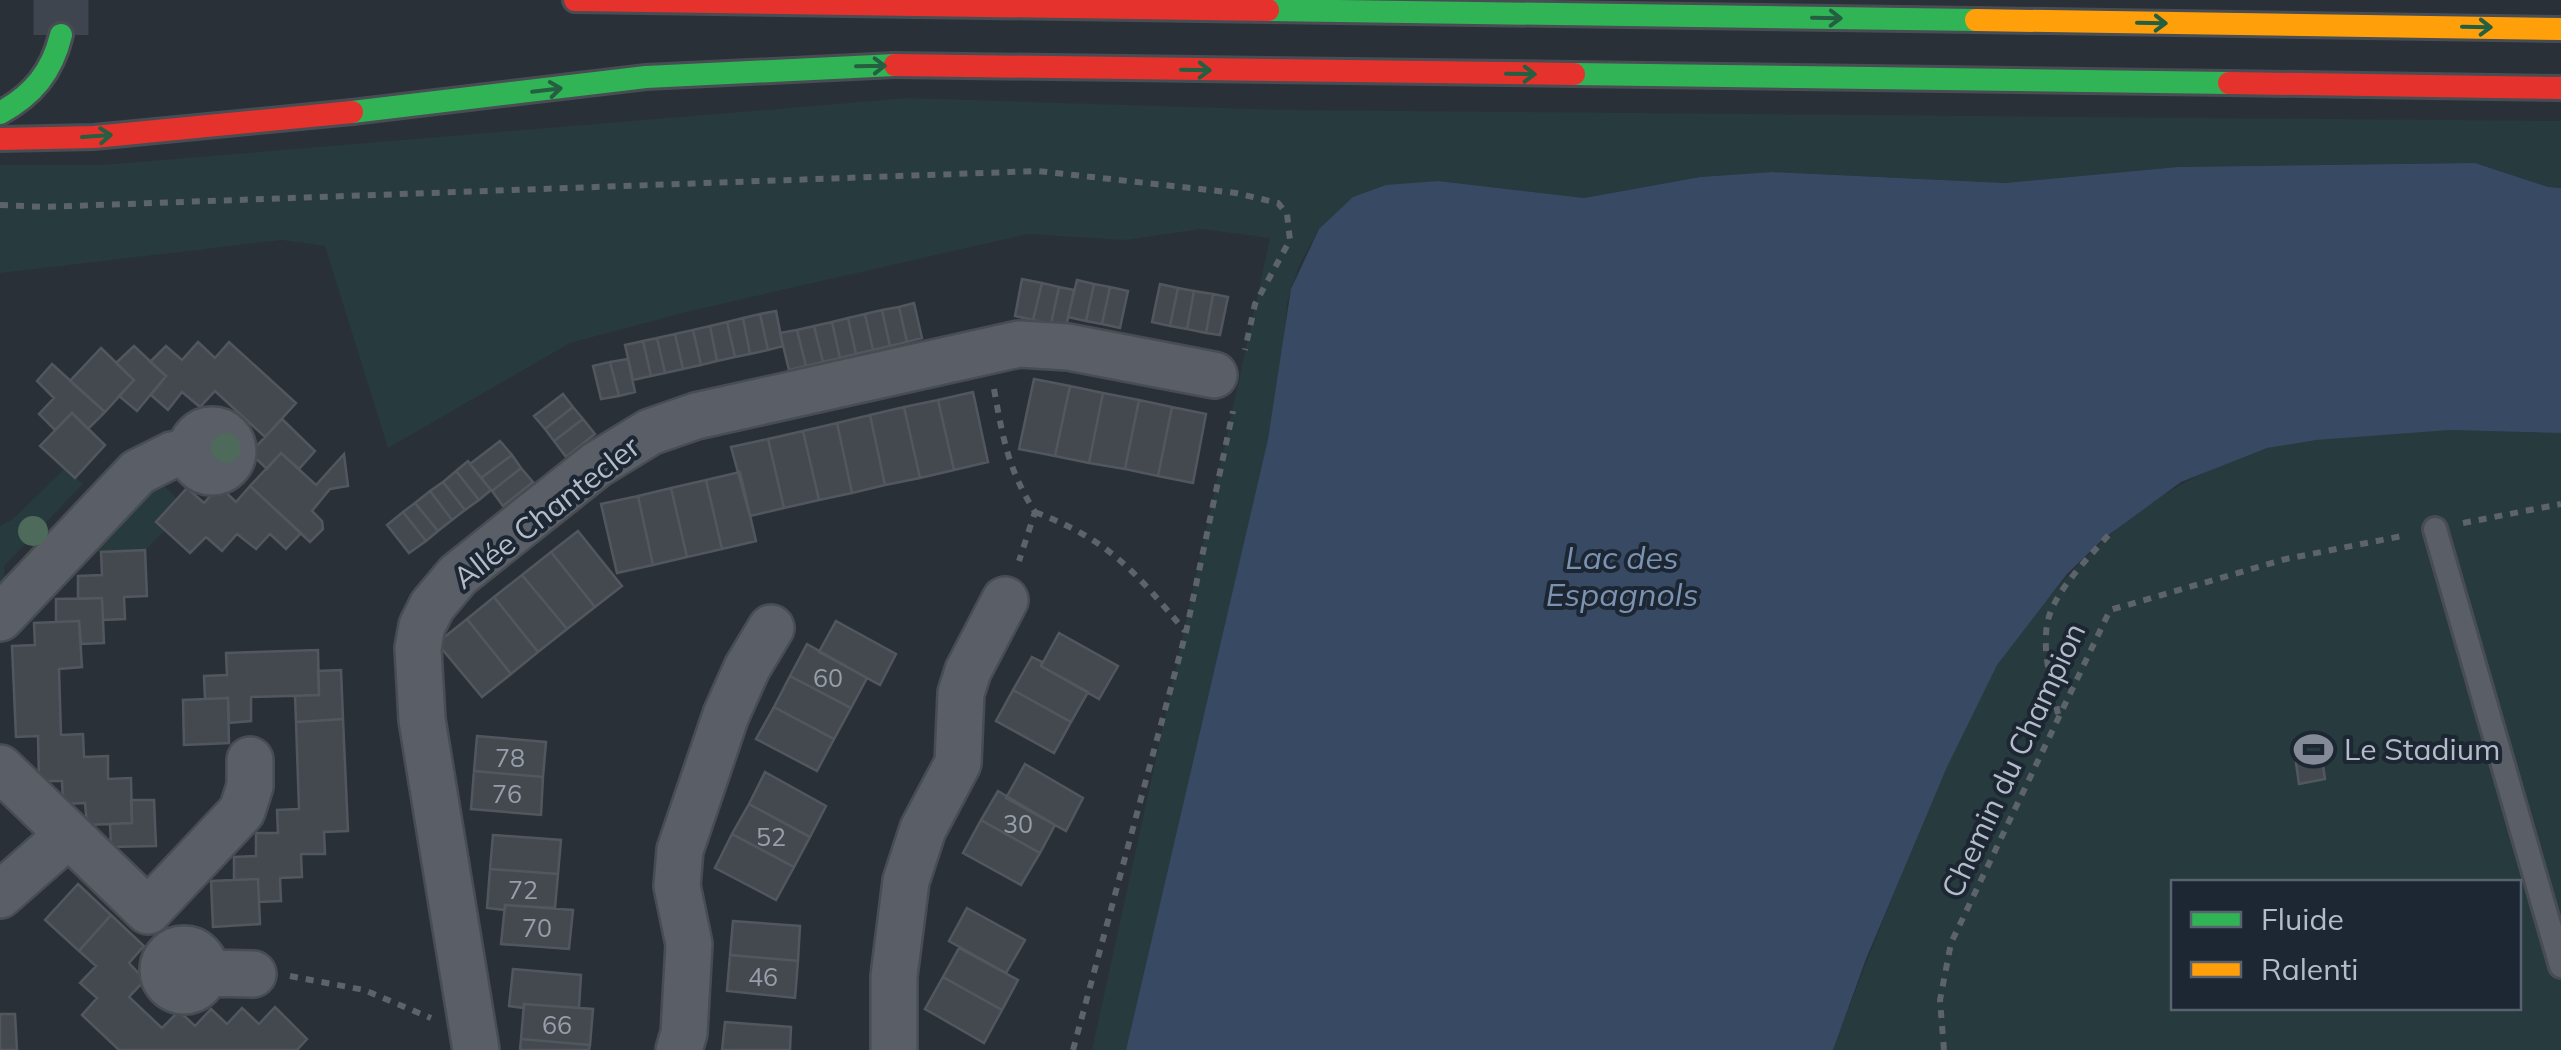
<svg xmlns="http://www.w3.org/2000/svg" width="2561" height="1050" font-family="Mulish,sans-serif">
<rect width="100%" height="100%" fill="#2a3038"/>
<path fill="#273a3e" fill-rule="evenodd" d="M908,98L1289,110L2561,121V188L2548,187L2475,163L2178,167L2005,183L1772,172L1700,177L1584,198L1438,181L1420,184L1319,229L1299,266L1287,303L1285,339L1268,439L1126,1050H1092L1270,238L1201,229L1125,240L1028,234L690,311L570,343L388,448L325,246L282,240L0,273V165H102Z
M2450,430L2561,433V1050H1833C1861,974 1891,899 1923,824C1945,771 1968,716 1996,666C2006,648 2020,633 2033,617C2095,538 2164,481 2261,450C2315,433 2393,434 2450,430ZM2174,882H2518V1008H2174Z
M64,469L83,484L4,566L5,585L0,587V526L13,519Z
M154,476L177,499L157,521L165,530L145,550L88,552Z"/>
<path fill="#384963" d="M2475,163L2548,187L2561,188V433L2450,430L2316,440L2267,448L2181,482L2103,539L2067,574L1997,665L1947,767L1866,959L1833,1050H1126L1268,439L1291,289L1319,229L1353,197L1386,185L1438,181L1584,198L1700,177L1772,172L2005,183L2178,167Z"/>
<path fill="#444950" stroke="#52575f" stroke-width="2.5" d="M1022,279L1042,283L1033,320L1015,316Z
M1077,280L1094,284L1086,321L1068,317Z
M1042,283L1059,287L1051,324L1033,320Z
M1094,284L1110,287L1102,324L1086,321Z
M1160,284L1178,288L1170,326L1152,322Z
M1059,287L1074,290L1066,327L1051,324Z
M1110,287L1128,291L1120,328L1102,324Z
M1178,288L1194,291L1187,329L1170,326Z
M1194,291L1213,294L1206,333L1187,329Z
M1213,294L1228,297L1220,335L1206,333Z
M914,303L922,338L907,342L899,307Z
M899,307L907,342L890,346L882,310Z
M882,310L890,346L873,350L865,314Z
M776,311L783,346L768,350L760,314Z
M760,314L768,350L750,354L743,318Z
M865,314L873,350L856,354L848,318Z
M743,318L750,354L735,357L727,322Z
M848,318L856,354L840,358L832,322Z
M727,322L735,357L717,361L710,326Z
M832,322L840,358L823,362L814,326Z
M710,326L717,361L701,365L693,330Z
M814,326L823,362L806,366L797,330Z
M693,330L701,365L683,369L675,334Z
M797,330L806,366L789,370L780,333Z
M675,334L683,369L665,373L657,338Z
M657,338L665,373L651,376L643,341Z
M643,341L651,376L633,380L625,345Z
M198,342L215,358L229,342L296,403L265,437L215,391L200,407L182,392L168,410L151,395L166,376L150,362L166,346L182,360Z
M134,346L166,376L137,411L119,396L134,380L116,363Z
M101,348L134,380L105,412L70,381Z
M628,359L635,392L619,396L610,362Z
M610,362L619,396L601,399L593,366Z
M52,364L105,412L88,429L72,413L55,430L39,414L54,398L37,381Z
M1034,379L1070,386L1055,456L1019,449Z
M1070,386L1103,393L1089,463L1055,456Z
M973,392L988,462L954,470L938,400Z
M1103,393L1139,400L1125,469L1089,463Z
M563,394L573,407L545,429L534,416Z
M938,400L954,470L920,478L904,407Z
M1139,400L1172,407L1158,476L1125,469Z
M573,407L583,419L554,441L545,429Z
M904,407L920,478L885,485L870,415Z
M1172,407L1206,414L1193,483L1158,476Z
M72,413L105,445L75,478L40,446Z
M870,415L885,485L852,493L837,423Z
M282,419L315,451L299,469L281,453L267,469L250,453Z
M583,419L595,434L566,457L554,441Z
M837,423L852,493L819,500L803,431Z
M803,431L819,500L784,508L768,439Z
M768,439L784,508L750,516L731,447Z
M500,441L512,455L481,478L470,464Z
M281,453L316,485L344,454L348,486L330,489L312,511L322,521L323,529L310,542L250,486Z
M512,455L521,468L492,491L481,478Z
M468,461L491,490L479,500L456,471Z
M521,468L533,482L503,506L492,491Z
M456,471L479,500L465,510L443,482Z
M740,472L756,541L722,549L706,480Z
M706,480L722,549L687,557L671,488Z
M443,482L465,510L452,520L430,491Z
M219,486L236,502L250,486L301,533L286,549L270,534L256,549L237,534L222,551L206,537L190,553L156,522L187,488L204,503Z
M671,488L687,557L653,565L638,496Z
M430,491L452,520L438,531L415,503Z
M638,496L653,565L617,573L601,504Z
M415,503L438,531L426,541L403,512Z
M403,512L426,541L409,553L387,525Z
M578,531L622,586L595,607L551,552Z
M145,550L147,596L124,597L125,619L103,620L102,598L78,599V576L102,575L101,552Z
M551,552L595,607L567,629L522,575Z
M522,575L567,629L538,652L494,597Z
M494,597L538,652L511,674L467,619Z
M102,598L104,643L81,644L79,621L56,622V599Z
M467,619L511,674L482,697L437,643Z
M79,621L82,667L59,669L61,735L83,734L84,757L108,756V779L131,778L132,823L87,825L85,803L63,804L62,781H39L38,736L16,737L12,646L35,645L34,623Z
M836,621L896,654L880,685L819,652Z
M1059,633L1118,666L1099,699L1041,666Z
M807,644L867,678L851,708L790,676Z
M318,650L319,695L251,697V721L229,723L228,698L205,699L204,676L227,675L226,653Z
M1032,657L1042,662L1041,666L1088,692L1071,722L1013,690Z
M341,670L343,719L296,722L295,696L319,695L318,671Z
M790,676L851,708L834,739L774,707Z
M1013,690L1071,722L1054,753L996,721Z
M228,698L229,743L184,745L183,700Z
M774,707L834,739L817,771L756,739Z
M343,719L348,831L324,832L325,854H301L302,877L280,878L281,901L259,902L258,879L234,880V857L256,856V833H278L277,810L299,809L296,722Z
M477,736L546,742L543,777L474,771Z
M2322,759L2325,779L2299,784L2296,763Z
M1025,764L1083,798L1066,831L1006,798Z
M474,771L543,777L541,815L471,809Z
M765,772L826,806L810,837L749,804Z
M998,791L1055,825L1040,853L981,820Z
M131,800H154L156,846L111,847L110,824L132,823Z
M749,804L810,837L794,867L732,834Z
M981,820L1040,853L1021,885L963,853Z
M732,834L794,867L776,900L715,868Z
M493,835L561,840L558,874L490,869Z
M490,869L558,874L555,908L505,905V910L487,908Z
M258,879L260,924L213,927L211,881Z
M78,884L111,915L79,951L45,920Z
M505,905L573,910L569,949L501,944Z
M967,908L1025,940L1006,973L949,941Z
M111,915L144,946L129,963L145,980L129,997L162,1028L179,1011L195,1026L211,1009L227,1024L242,1008L259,1024L275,1007L307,1039L297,1050H119L82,1015L97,998L80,983L96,966L79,951Z
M733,921L800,926L798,961L730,955Z
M959,948L1018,980L1002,1010L943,977Z
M730,955L798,961L795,998L727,991Z
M513,969L581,975L579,1008L524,1004V1008L509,1006Z
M943,977L1002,1010L984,1043L925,1009Z
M524,1004L593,1009L590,1045L521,1039Z
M0,1014H15L17,1050H0Z
M725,1022L791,1027L790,1050H722Z
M521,1039L590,1045L589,1050H520Z"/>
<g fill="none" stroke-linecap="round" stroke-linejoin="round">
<path stroke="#3f454e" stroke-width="55" stroke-dasharray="55 28" stroke-linecap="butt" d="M61,0V35"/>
<defs>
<path id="lane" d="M2435,529L2561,966"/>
<path id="street" d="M191 451a21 21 0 1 1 42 0a21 21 0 1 1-42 0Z
M0,618L138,472L172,455L191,451
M0,768L148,911L242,811L250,786V760
M0,895L67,836
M163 970a21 21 0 1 1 42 0a21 21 0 1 1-42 0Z
M205,973L253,974
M476,1050L422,720L418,648L422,626L432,606L458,575L596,465L650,432L696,416L1019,344L1068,347L1214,375
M679,1050L684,1033L689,944L677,886L680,850L726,715L747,668L771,628
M894,1050V976L906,881L923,829L958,763L961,693L968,671L1005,600"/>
<path id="fast" d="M1268,10L1976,20
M1574,74L2229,83
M352,112L646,77L895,65
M0,113C33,95 52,72 61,35"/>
<path id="slow" d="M1976,20L2561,29"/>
<path id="jam" d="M575,0L1268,10
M895,65L1574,74
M2229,83L2561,88
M0,139L94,137L352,112"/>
</defs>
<use href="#lane" stroke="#484c53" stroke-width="28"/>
<use href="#street" stroke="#484c53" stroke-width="50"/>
<use href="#fast" stroke="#484c53" stroke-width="28"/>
<use href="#slow" stroke="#484c53" stroke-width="28"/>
<use href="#jam" stroke="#484c53" stroke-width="28"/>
<path stroke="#5d636a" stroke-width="6" stroke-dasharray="8 8" stroke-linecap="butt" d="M0,205L43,207L1038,171L1236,193L1278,203L1287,214L1290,240L1255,304L1245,350
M994,389C1003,439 1008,469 1035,512L1019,561
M1035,512C1111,541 1135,572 1185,631
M2463,523L2561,504
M2058,714C2052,684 2041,651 2048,620C2055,590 2093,553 2113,530
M290,976L364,990L431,1018
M1073,1050L1186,632L1233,411
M1944,1050L1940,1000L1951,943L2110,610L2286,559L2407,535"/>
<use href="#lane" stroke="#5a5e66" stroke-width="22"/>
<use href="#street" stroke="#5a5e66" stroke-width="45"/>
<use href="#fast" stroke="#30b455" stroke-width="22"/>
<use href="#slow" stroke="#ff9f0a" stroke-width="22"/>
<use href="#jam" stroke="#e5322d" stroke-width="22"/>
</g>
<g fill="#4e6a5a">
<circle cx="226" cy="448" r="15"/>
<circle cx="33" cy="531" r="15"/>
</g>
<defs><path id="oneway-shaft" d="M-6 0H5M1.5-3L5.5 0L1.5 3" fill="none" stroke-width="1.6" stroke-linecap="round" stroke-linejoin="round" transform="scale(2.5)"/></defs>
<g stroke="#255f41">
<use href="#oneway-shaft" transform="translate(1827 18) rotate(1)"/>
<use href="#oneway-shaft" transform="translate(2152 23) rotate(1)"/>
<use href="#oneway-shaft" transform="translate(2477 27) rotate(1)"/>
<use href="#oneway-shaft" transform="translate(871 66) rotate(-1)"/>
<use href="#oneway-shaft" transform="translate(1196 70) rotate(1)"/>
<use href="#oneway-shaft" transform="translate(1521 74) rotate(1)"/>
<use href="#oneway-shaft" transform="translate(547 90) rotate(-7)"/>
<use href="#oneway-shaft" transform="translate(97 136) rotate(-4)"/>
</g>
<defs>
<symbol id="stadium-bare" viewBox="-9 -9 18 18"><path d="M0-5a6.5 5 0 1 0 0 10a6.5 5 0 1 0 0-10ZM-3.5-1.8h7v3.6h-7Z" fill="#848b96" stroke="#1d2633" stroke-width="2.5" paint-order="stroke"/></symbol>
</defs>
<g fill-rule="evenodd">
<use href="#stadium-bare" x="2286" y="722" width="55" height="55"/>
</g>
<g text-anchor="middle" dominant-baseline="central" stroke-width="8" stroke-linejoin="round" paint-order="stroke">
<g font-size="25" fill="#989fab">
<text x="828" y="677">60</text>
<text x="510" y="757">78</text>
<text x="507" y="793">76</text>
<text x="1018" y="823">30</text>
<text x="771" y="836">52</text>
<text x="523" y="889">72</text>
<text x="537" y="927">70</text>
<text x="763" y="976">46</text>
<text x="557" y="1024">66</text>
</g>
<g font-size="30" fill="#b4bcc9" stroke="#1d2633">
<text transform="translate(546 512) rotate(-38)">Allée Chantecler</text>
<text transform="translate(2013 760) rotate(-65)">Chemin du Champion</text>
</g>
<g font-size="30" fill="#b4bcc9" stroke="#1d2633" text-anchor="start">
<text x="2344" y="749">Le Stadium</text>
</g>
<g font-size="32" font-style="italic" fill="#7c92b1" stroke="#1d2633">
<text x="1622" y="557">Lac des<tspan x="1622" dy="37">Espagnols</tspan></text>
</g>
</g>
<rect x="2171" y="880" width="350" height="130" fill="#1d2633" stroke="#59626f" stroke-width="2.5"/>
<rect x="2191" y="912" width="50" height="15" fill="#30b455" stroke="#59626f" stroke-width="2.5"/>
<text x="2261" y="930" font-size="30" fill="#b4bcc9">Fluide</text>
<rect x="2191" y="962" width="50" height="15" fill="#ff9f0a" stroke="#59626f" stroke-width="2.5"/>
<text x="2261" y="980" font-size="30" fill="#b4bcc9">Ralenti</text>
</svg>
